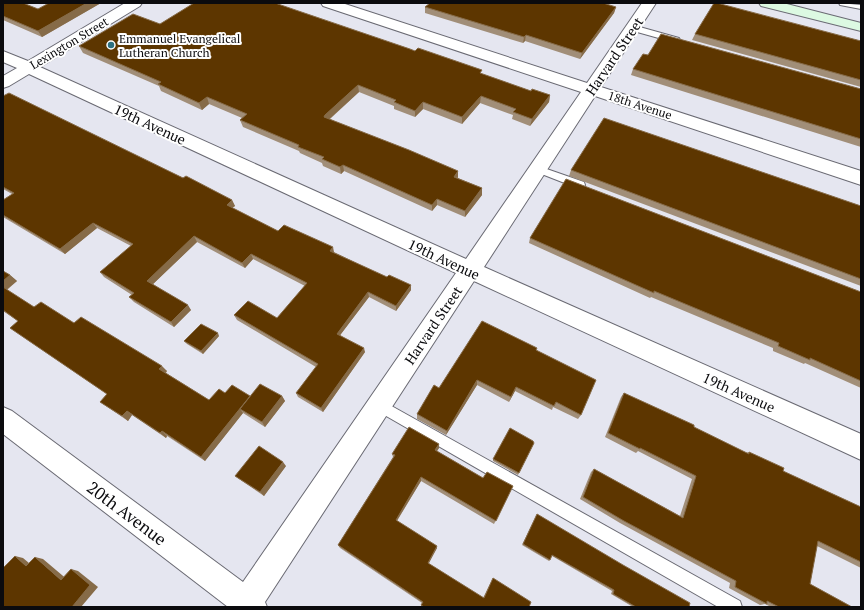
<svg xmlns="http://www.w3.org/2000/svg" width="864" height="610" font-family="'PT Serif',serif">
<rect width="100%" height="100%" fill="#e5e6f0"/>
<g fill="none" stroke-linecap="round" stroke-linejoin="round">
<defs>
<path id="lane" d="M839,3L861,5V9L840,5Z
M630,26H636L679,38L680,40L679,42H673L630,30Z
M538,166L584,182L585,185L584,188L580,189L534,171L533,169Z
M379,399L740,601L742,607H718L374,409L372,405L374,401Z"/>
<path id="street" d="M125,3H142L140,6L40,67L466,259L581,92L323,6L321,3H342L587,83L642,3H656L601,87L861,171V185L595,96L484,267L861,434V460L474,281L265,602L267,607H228L3,434V407L12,411L243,582L456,273L29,74L9,86L3,88V76L17,68L3,62V51L28,61Z"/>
<path id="secondary" d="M759,3H783L861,23V31L761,6Z"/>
</defs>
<use href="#lane" stroke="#6a6a73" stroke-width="2"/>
<use href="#street" stroke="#6a6a73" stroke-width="2"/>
<use href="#secondary" stroke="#6a6a73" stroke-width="2"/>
<use href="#lane" fill="#fff" fill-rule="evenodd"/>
<use href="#street" fill="#fff" fill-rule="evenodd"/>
<use href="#secondary" fill="#dcf9e2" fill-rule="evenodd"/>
</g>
<path fill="#a18e78" d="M3,3L38,9L49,3H101L42,37L3,20Z
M425,7H616L614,13L580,59L525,41L523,43L425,13Z
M160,24L482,74L531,91L550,95L549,102L530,126L512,119L513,115L480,103L462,124L423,109L415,117L394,109V106L359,92L330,119L458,178L482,188V195L465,217L437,205L432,211L344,171L341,174L323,166L322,163L300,153L299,151L243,127L240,120L242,118L209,104L202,110L161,91L159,86L83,53L79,46Z
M695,34L861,41V87L692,40Z
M648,55L861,89V147L631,75L633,69Z
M3,96L232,200L235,206L232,208L278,231L334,252L411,290L396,311L369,297L340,335L365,352L323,412L298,397L296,393L316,367L237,320L234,315L277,318L305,286L253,259L245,268L197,242L153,284L191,310L174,327L134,302L129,297L132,295L104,277L100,272L131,246L97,228L65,254L3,217V200L12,194L3,189Z
M571,170L861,206V286L569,176Z
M530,238L861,292V388L805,363L804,364L773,351V348L651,297L650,298L529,243Z
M3,271L10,275L17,281L7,290L34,307L74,323L167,371L166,373L209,400L225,393L250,396H282L285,401L265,427L243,413L205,461L167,436L166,438L132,415L128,421L106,406L100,402L107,394L10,328L18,321L3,311Z
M219,336L203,354L187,344L184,341Z
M536,350L581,415L578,419L553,407L552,410L515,391L509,402L477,385L446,435L417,419V414L439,388Z
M624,393L746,453L749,452L783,471L861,507V568L817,546L810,584L852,607H771L765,604L760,605L729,588L730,583L620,523L580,499L591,472L594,469L680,516L692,479L638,451L636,453L605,437L621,397Z
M534,443L518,475L493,461V459Z
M439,448L437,451L483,478L513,486L494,524L421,481L397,521L437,548L428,563L483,598L493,578L529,607H423L421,605L422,603L340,548L338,545L393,457L392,454Z
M286,466L264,496L239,479L235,476Z
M537,514L689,607H633L611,594L612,591L552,556L550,560L549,561L522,545Z"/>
<path fill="#866b48" d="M87,3H101L42,37L38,31Z
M616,7L614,13L580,59L582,53Z
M526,35L525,41L523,43L524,37Z
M358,85L359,92L326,122L324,117L325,115Z
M550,95L549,102L530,126L532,119Z
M481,96L480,103L462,124V117Z
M207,97L209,104L202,110L199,103Z
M423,102V109L415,117V111Z
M343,165L344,171L341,174L340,167Z
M458,171V178L454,177Z
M482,188V195L465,217V211Z
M437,199V205L432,211V205Z
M232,200L235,206L229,210L227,205Z
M93,223L97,228L65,254L60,249Z
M194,236L197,242L151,286L147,281Z
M333,247L334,252L331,256L330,251Z
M251,254L253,259L245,268L242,263Z
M10,275L17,281L6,290L3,288V281Z
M411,285V290L396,311V306Z
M368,292L369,297L338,338L337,334Z
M188,305L191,310L174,327L171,322Z
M218,333L219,336L203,354L201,351Z
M364,348L365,352L323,412L321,408Z
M162,366L167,371L164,374L159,369Z
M477,380V385L446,435L447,431Z
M516,387L515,391L509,402L511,397Z
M250,396L240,409L243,413L205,461L201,457Z
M282,396L285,401L265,427L262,422Z
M127,411L132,415L128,421L122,416Z
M162,431L167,436L166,438L160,433Z
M439,444V448L435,454V450Z
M283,462L286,466L264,496L260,492Z
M421,477V481L396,522V520Z
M437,546V548L428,565V563Z
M15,556L23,558L35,568L26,566Z
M35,557L43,559L69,581L61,580Z
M71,569L78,571L98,587L81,607H72Z"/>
<path fill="#5d3600" stroke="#866b48" d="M3,3H23L38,9L49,3H87L38,31L3,16Z
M194,3H275L410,49L415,51L418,48L482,70L480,73L531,91L532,89L550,95L532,119L513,112L516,109L481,96L462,117L423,102L415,111L394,102L396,100L358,85L325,115L324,117L409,150L458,171L454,177L482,188L465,211L437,199L432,205L343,165L340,167L322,159L324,157L298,147L299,145L240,120L247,114L207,97L199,103L158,84L161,82L79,46L133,14L160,24Z
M430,3H603L616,7L582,53L526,35L524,37L425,7Z
M714,3H717L861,41V80L695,34Z
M661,34L861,89V139L633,69L643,54L648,55Z
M9,93L183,178L186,176L232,200L227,205L278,231L284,225L333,247L330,251L387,277L389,275L411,285L396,306L368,292L337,334L364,348L321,408L296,393L318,364L234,315L248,301L277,318L307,283L251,254L242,263L194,236L147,281L188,305L171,322L129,297L134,293L100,272L133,244L93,223L60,249L3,215V200L14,193L3,187V96Z
M604,118L861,206V279L571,170Z
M566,179L861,292V381L810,358V360L778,346L779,343L654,291V293L530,238Z
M3,271L10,275L3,281Z
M3,287L34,307L41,302L74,323L81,317L162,366L159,369L209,400L219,389L225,393L232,385L250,396L201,457L162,431L160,433L127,411L122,416L100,402L107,394L10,328L18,321L3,310Z
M482,321L537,348L536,350L596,380L581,415L556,402L554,406L516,387L511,397L477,380L447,431L417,414L434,385L439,388Z
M201,324L218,333L201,351L184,341Z
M260,384L282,396L262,422L240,409Z
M624,393L694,425V427L749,454V452L784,468L783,471L861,507V562L818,541L810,584L852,607H779L767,601V604L735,587L736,581L624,521L583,497L594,469L683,518L696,476L640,448V449L608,433Z
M409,427L439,444L435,450L483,478L487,472L513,486L496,521L421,477L396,520L437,546L428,563L484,598L493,578L531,602L529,607H424L421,605L423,602L338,545L395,455L392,454Z
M510,428L533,441L534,443L519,473L493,459Z
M259,446L283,462L260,492L235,476Z
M537,514L623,565L690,603L689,607H636L613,594L614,590L552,555L550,560L523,544Z
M15,556L26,566L35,557L61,580L71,569L90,585L72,607H3V568Z"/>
<circle fill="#2c7081" stroke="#fff" stroke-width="1.5" cx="111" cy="45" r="4"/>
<g text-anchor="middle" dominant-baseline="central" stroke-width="4" stroke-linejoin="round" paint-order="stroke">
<g font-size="12" fill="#0b0b0e" stroke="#fff" text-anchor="start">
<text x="119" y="38">Emmanuel Evangelical<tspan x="119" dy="14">Lutheran Church</tspan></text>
</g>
<g font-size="12" fill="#0b0b0e" stroke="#fff">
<text transform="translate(69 43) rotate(-31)">Lexington Street</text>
<text transform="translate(640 105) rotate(18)">18th Avenue</text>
</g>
<g font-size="14" fill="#0b0b0e" stroke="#fff">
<text transform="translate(614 56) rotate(-56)">Harvard Street</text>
<text transform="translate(150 124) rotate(25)">19th Avenue</text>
<text transform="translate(444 259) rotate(25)">19th Avenue</text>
<text transform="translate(433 325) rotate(-56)">Harvard Street</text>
<text transform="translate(739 392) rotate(24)">19th Avenue</text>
</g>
<g font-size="17" fill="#0b0b0e" stroke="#fff">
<text transform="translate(127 513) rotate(37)">20th Avenue</text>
</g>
</g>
<rect width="864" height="610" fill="none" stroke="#0b0b0e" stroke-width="8"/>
</svg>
